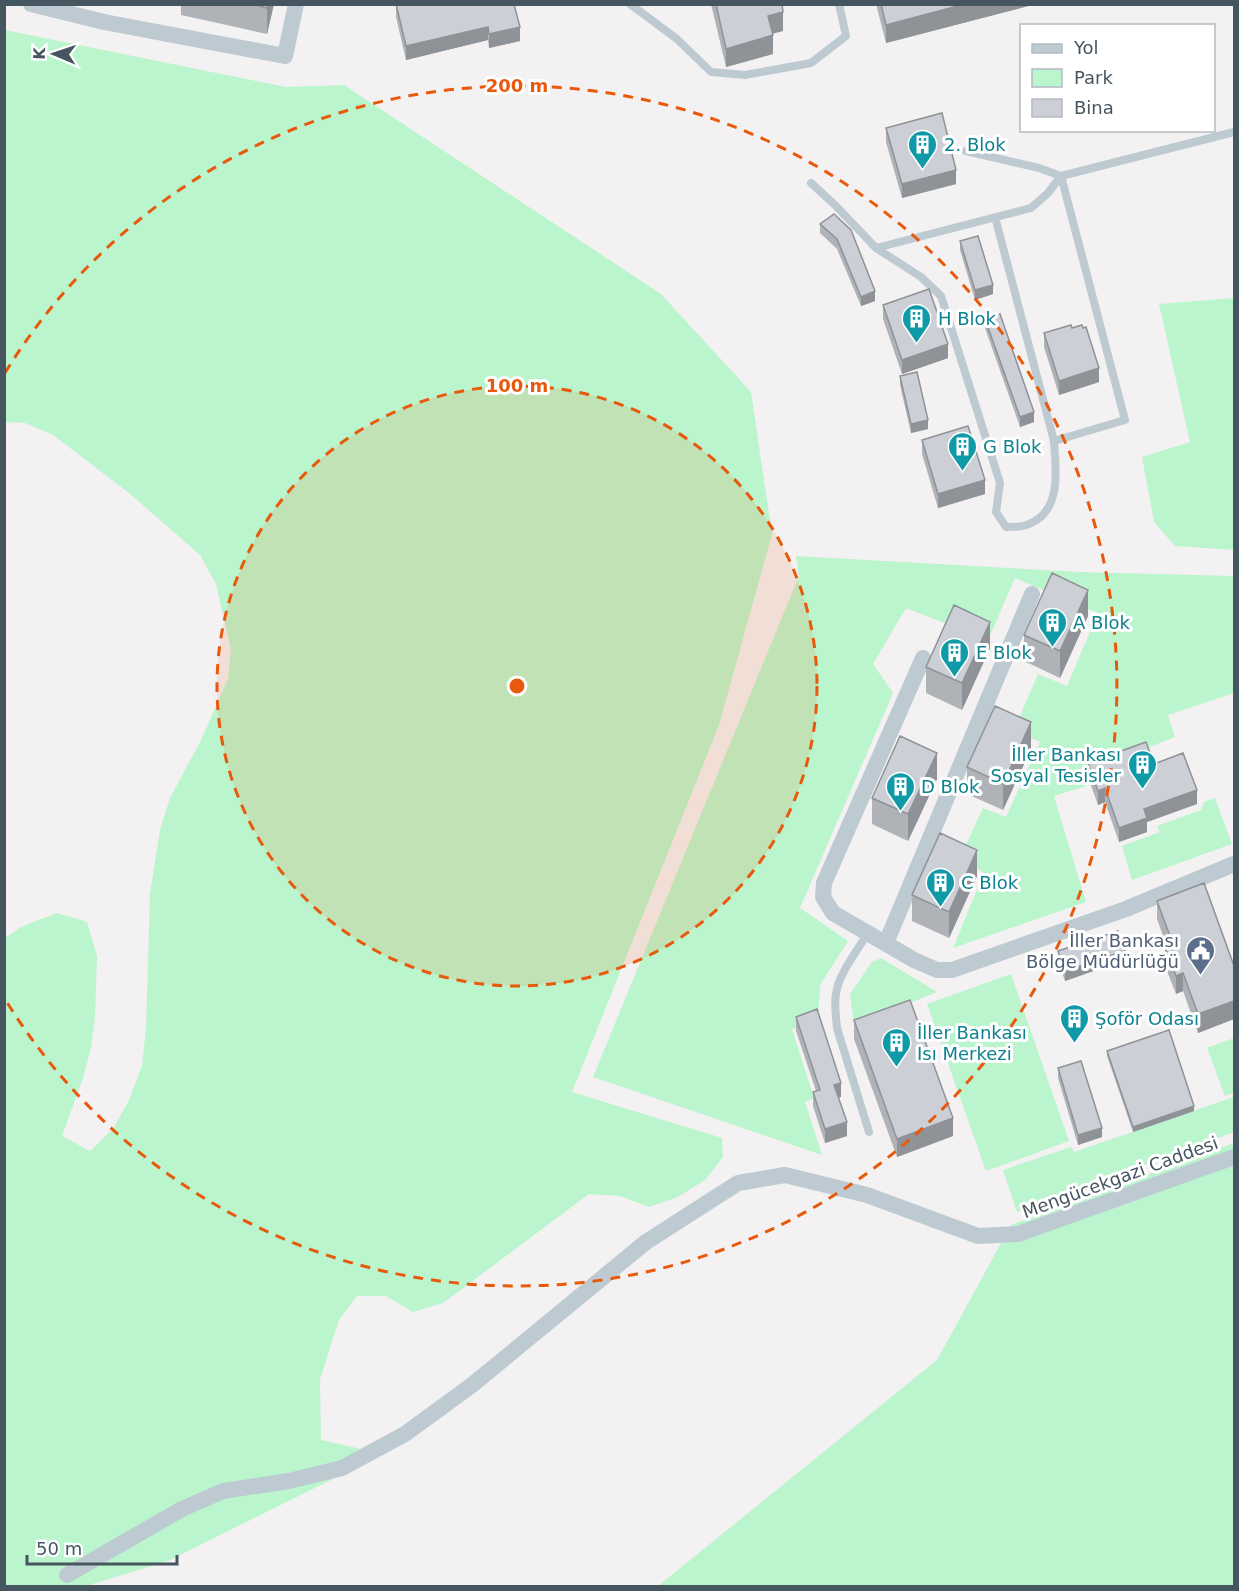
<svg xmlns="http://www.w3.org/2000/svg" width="1239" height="1591" font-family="'DejaVu Sans',sans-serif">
<rect width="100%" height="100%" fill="#f3f1f1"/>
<path fill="#bbf5cd" d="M5,30L286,87L344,85L661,294L751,392L772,534L719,725L572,1092L722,1138L723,1157L705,1180L678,1197L649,1207L620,1196L589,1194L443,1303L413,1312L386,1296H357L339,1320L320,1379L321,1440L383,1454L168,1561L86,1586H5V938L21,927L57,913L87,922L97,956L95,1016L91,1048L83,1078L62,1136L90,1151L113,1129L128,1102L142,1066L146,1028L150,894L160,830L170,798L201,740L228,679L231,649L216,584L200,555L129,493L53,435L25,423L5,422Z
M1234,298V550L1175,546L1154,522L1142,457L1190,442L1159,304Z
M796,556L1080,572L1234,576V693L1168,715L1175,737L1084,773L1086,786L1054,796L1086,902L953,948L984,873L960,858L983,808L1006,817L1040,742L1014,730L1038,674L1067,686L1098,613L1015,578L988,640L906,608L873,664L893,693L800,908L848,941L820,985L818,1021L792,1029L814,1098L805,1102L822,1155L593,1077L799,576Z
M1215,798L1232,844L1132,880L1122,846L1160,832L1157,826L1201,810L1204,802Z
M881,958L937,992L854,1026L850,994L872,962Z
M1011,974L1069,1141L986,1171L927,1004Z
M1234,1038V1093L1225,1096L1207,1048Z
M1234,1097V1132L1017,1212L1003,1170L1071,1147L1074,1152Z
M1234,1143V1586H658L937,1360L1011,1225Z"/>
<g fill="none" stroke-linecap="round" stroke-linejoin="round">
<path stroke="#bdcad2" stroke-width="8" d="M630,4L677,39L711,72L745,75L811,63L846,36L839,4
M966,151L1039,168L1061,176L1125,420L1054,441
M811,183L835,205L876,248L921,277L941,296L1000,483L996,512L1006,527C1013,527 1023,527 1029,524C1062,511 1056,470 1054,441L995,217
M876,248L1031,208L1048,193L1061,176L1234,132
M868,933C858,949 838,975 836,994C834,1005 836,1017 837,1028L869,1132"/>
<path stroke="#bdcad2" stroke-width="16" d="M31,4L104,22L285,56L296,4
M923,658L824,883L823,897L833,913L914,960L937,970H952L1126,909L1234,864
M886,943L1032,594
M67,1575L182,1509L223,1491L289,1481L342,1468L405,1434L472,1385L646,1242L738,1183L785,1175L867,1195L978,1236L1018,1234L1234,1157"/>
</g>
<path fill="#afb3b8" d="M181,4H274L267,34L181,15Z
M396,4H514L520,41L489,48L488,40L406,60L396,17Z
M711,4H782L783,31L772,33L773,54L726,67Z
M876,4H1036L886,43Z
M886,128L956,184L902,198L886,142Z
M834,214L875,301L861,306L837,249L820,233V224Z
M960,241L993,294L975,300L960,250Z
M883,305L948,358L902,374L883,319Z
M985,319L1034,422L1020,427L985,328Z
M1044,333L1099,382L1059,395L1044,347Z
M900,376L928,429L911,433L900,385Z
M922,440L985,494L938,508L922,454Z
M1088,616L1060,678L1024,661V635Z
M990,648L962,710L926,693V667Z
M1031,749L1003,810L967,794V767Z
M1088,763L1154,764L1197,804L1147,822V832L1119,842L1105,802L1098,805L1088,777Z
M937,779L908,841L872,824V798Z
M977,876L949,938L912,921V895Z
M1157,901L1234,966V1019L1198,1033L1183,991L1176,994L1165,966V947H1167L1157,919Z
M1058,951L1125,960L1065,981L1058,961Z
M796,1017L841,1097H839L847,1136L825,1143L813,1106V1092L816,1091L796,1031Z
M854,1020L953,1136L897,1157L854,1039Z
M1107,1051L1194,1111L1133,1132L1107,1056Z
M1058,1068L1102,1137L1078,1145L1058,1078Z"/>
<path fill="#8f9296" d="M268,4H274L267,34V8Z
M965,4H1036L886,43V25Z
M783,12V31L768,35V16Z
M488,27V40L406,60V46Z
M520,27V41L489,48V34Z
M773,35V54L726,67V49Z
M956,170V184L902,198V184Z
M993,285V294L975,300V290Z
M875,291V301L861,306V297Z
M948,344V358L902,374V360Z
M1099,368V382L1059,395V381Z
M1034,412V422L1020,427V417Z
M928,420V429L911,433V424Z
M985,480V494L938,508V494Z
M1088,590V616L1060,678V651Z
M990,622V648L962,710V683Z
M1031,722V749L1003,810V784Z
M937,753V779L908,841V814Z
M1105,788V802L1098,805V791Z
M1197,790V804L1147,822V832L1119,842V828L1144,809Z
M977,850V876L949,938V912Z
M1125,951V960L1065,981V971Z
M1183,973V991L1176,994V976Z
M1234,1001V1019L1198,1033V1014Z
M841,1083V1097L834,1099V1085Z
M1194,1106V1111L1133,1132V1127Z
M953,1118V1136L897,1157V1139Z
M847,1122V1136L825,1143V1129Z
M1102,1128V1137L1078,1145V1135Z"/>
<path fill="#ccd0d6" stroke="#8f9296" stroke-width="1.5" d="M252,4H268L267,8Z
M396,4H514L520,27L489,34L488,27L406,46Z
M716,4H782L783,12L768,16L773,35L726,49Z
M881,4H965L886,25Z
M942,113L956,170L902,184L886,128Z
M834,214L851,230L875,291L861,297L837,239L820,224Z
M978,236L993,285L975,290L960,241Z
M929,289L948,344L902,360L883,305Z
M1000,314L1034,412L1020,417L985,319Z
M1071,325L1072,328L1082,325L1083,328L1086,327L1099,368L1059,381L1044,333Z
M917,372L928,420L911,424L900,376Z
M968,426L985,480L938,494L922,440Z
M1052,573L1088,590L1060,651L1024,635Z
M954,605L990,622L962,683L926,667Z
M995,706L1031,722L1003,784L967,767Z
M900,736L937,753L908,814L872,798Z
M1146,742L1154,764L1183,753L1197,790L1144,809L1147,818L1119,828L1105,788L1098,791L1088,763Z
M940,833L977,850L949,912L912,895Z
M1204,883L1234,966V1001L1198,1014L1183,973L1176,976L1165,947L1173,944L1157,901Z
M1118,931L1125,951L1065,971L1058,951Z
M910,1000L953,1118L897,1139L854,1020Z
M817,1009L841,1083L834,1085L847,1122L825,1129L813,1092L820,1090L796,1017Z
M1169,1030L1194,1106L1133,1127L1107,1051Z
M1081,1061L1102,1128L1078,1135L1058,1068Z"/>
<circle cx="517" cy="686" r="300" fill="#e8590c" fill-opacity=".12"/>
<g fill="none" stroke="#e8590c" stroke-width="3" stroke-dasharray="10 8">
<circle cx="517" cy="686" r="300"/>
<path d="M5 373A600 600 0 1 1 5 999"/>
</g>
<defs>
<symbol id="building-pin" viewBox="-11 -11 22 30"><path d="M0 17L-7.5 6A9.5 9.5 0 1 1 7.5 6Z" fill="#0f9aa8" stroke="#fff"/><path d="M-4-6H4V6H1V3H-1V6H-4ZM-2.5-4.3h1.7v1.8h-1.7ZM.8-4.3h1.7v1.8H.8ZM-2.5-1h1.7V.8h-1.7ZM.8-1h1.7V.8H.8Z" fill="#fff"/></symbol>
<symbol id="civic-pin" viewBox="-11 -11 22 30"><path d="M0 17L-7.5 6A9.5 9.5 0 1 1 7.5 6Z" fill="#5c6f8a" stroke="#fff"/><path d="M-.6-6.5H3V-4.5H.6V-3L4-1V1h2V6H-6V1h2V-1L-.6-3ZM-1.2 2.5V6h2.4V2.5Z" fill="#fff"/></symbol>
</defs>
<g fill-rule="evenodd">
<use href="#building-pin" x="906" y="128" width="33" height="45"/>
<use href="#building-pin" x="900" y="302" width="33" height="45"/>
<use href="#building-pin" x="946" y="430" width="33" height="45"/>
<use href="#building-pin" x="1036" y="606" width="33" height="45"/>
<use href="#building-pin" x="938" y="636" width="33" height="45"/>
<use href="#building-pin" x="1126" y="748" width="33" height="45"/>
<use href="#building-pin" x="884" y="770" width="33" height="45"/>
<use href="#building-pin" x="924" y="866" width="33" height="45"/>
<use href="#civic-pin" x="1184" y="934" width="33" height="45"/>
<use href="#building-pin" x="1058" y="1002" width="33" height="45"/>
<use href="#building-pin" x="880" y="1026" width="33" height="45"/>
</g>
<g text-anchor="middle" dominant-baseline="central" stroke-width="6" stroke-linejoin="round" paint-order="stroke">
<g font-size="18" fill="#0d838f" stroke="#fff" text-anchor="start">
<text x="944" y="144">2. Blok</text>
<text x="938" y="318">H Blok</text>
<text x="983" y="446">G Blok</text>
<text x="1073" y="622">A Blok</text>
<text x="976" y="652">E Blok</text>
<text x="1121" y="754" text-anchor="end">İller Bankası<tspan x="1121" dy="21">Sosyal Tesisler</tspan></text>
<text x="921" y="786">D Blok</text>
<text x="961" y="882">C Blok</text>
<text x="1095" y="1018">Şoför Odası</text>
<text x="917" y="1032">İller Bankası<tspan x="917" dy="21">Isı Merkezi</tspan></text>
</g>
<g font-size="18" fill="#4e5e75" stroke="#fff" text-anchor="end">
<text x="1179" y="940">İller Bankası<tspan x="1179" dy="21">Bölge Müdürlüğü</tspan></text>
</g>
<g font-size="18" fill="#465661" stroke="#fff">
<text transform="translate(1120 1177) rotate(-20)">Mengücekgazi Caddesi</text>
</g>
</g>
<circle cx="517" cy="686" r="9" fill="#e8590c" stroke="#fff" stroke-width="3"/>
<g font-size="18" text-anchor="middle" font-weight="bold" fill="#e8590c" stroke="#fff" stroke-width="6" stroke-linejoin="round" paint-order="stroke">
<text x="517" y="92">200 m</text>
<text x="517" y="392">100 m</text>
</g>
<rect width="1239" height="1591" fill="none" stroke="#465661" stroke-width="12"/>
<rect x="1020" y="24" width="195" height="108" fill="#ffffff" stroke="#b5bbc0" stroke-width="1.5"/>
<rect x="1032" y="44" width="30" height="9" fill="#bdcad2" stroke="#b5bbc0" stroke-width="1.5"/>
<text x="1074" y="54" font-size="18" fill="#465661">Yol</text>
<rect x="1032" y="69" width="30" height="18" fill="#bbf5cd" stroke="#b5bbc0" stroke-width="1.5"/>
<text x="1074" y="84" font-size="18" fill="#465661">Park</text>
<rect x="1032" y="99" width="30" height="18" fill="#ccd0d6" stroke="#b5bbc0" stroke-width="1.5"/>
<text x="1074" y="114" font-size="18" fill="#465661">Bina</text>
<g transform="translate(54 54) rotate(272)" stroke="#ffffff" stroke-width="4.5" paint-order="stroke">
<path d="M0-4.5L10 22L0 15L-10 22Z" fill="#465661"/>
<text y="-9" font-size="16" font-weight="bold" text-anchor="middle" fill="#465661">K</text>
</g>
<path d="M27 1555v9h150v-9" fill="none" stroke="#465661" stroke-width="3"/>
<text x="36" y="1555" font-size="18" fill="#465661" stroke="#ffffff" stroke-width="4.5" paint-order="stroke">50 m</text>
</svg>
